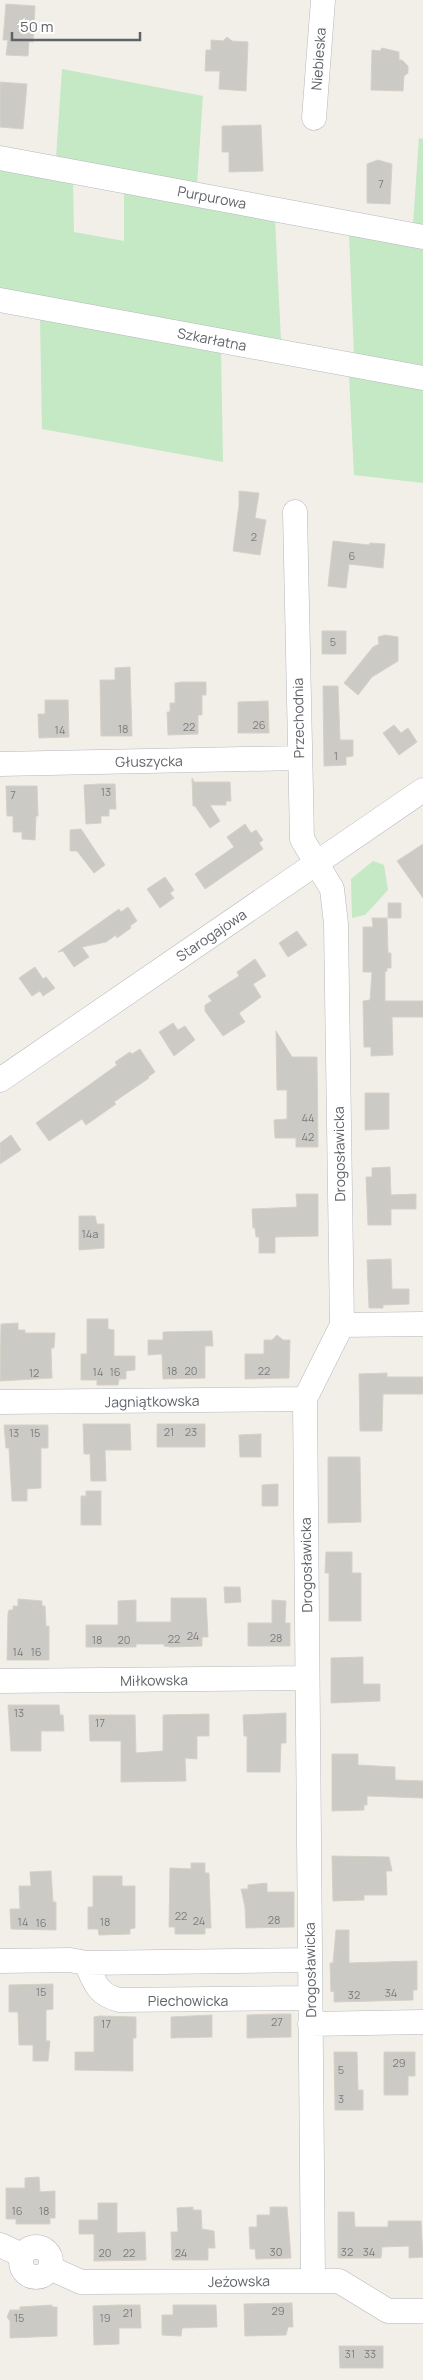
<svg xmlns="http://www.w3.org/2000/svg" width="423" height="2380" font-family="Manrope,sans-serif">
<rect width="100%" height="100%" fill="#f1efe8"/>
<path fill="#c5e8c5" d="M62,69L203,96L197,184L56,158Z
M419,138L423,139V226L413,224Z
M0,168L73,182L74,232L124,241V191L275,219L281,341L0,288Z
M349,233L423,247V368L354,355Z
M40,318L221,351L223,462L42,429Z
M349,376L423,389V483L354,475Z
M373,861L384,865L388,890L365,915L352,918L351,879Z"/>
<path fill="#cccac5" stroke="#d6d1c6" d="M6,4L35,6L33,42L29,41L28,56L6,55L8,40H3Z
M227,37L232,41L248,42L246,91L219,89L220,71H205L206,50H211V40L223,41Z
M382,48L399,52V60H402L408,66V73L404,76L403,91L371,90L372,50L380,51Z
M0,82L27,84L23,129L0,127Z
M261,125L263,171L229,172V152H222V126Z
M378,160L392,164L390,204L367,203V164Z
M239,491L259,493L255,518L266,520L260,555L233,551L239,505Z
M333,541L369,545L370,543L385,544L383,568L349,564L346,588L328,586Z
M322,631H346V654H322Z
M385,635L398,637V661L372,677L358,695L344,683L373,647L379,644L378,637Z
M130,667L132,736H101L100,680H115V668Z
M181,682H206V695H202V715H198V734L168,735L167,712H170V703H175V683Z
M323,686H338L340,740H353V756L346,757V765L324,766Z
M45,700H68L69,737L39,738L38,714H45Z
M268,701L269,733H238V702Z
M394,725L401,733L408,728L417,742L399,755L383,733Z
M192,778L194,782H230L231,801H226V805H210L220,821L210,828L195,806H193Z
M100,784H115L116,809H109V816H101V823L86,824L84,785Z
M6,786H37L38,816H36L35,840L22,839V832H13V816H7Z
M245,824L251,833L256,830L263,840L259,843L263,849L205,889L195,874L234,847L227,837Z
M81,829L105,865L94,873L77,851H70V830Z
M423,844V898L397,861Z
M165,877L174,890L170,893L174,898L160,908L147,889Z
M388,903H401V918H388Z
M128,907L137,921L130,926L131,928L117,938L116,935L106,942L82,947L89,957L74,967L63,951L58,952L119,909L121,912Z
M372,918H387L388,953H391V968H387V971L385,972V1001H423V1017H392L393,1055L371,1056V1047H364L363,1001L370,1000L372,972H363V927H373Z
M297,931L307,945L288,957L279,943Z
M255,959L266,976L253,984L261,997L239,1013L245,1022L223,1036L205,1011V1005L212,1001L208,996L239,976L237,972Z
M35,967L43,979L46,977L55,988L43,996L40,991L32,996L19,978Z
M173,1023L178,1030L185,1026L195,1040L174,1056L159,1032Z
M276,1031L292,1057H317L318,1147H296V1138H275L274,1120L287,1119V1090H277Z
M140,1049L155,1072L148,1077L149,1078L114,1102L116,1104L86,1125L82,1119L49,1141L36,1123L117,1065L115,1062L130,1052L132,1054Z
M365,1093H389V1129L365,1130Z
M11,1135L21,1150L0,1164V1143Z
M390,1167L391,1195L416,1194V1209H391V1225H368L366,1177H372V1168Z
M296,1194H318V1236L275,1237V1253H259V1237H256L255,1228H253L252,1209L297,1207Z
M79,1216H95L97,1224H104V1248L79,1250Z
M391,1259L392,1289H409V1304L383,1305V1308H369L367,1260Z
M87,1319H108V1329L114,1330V1356H135V1370L126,1371V1379H119L118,1385H97V1380H81V1354H87Z
M18,1323V1330H25V1333H55L54,1348H51L52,1378L0,1381L1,1324Z
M212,1331L213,1346H205V1378L163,1379L162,1354L148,1355V1340H163V1332Z
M277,1335L283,1340H290L289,1378L245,1379V1354H264V1340H272Z
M387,1373V1377H423V1394H383L382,1431H360L359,1374Z
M83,1424H130L131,1450H105L106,1481H91L90,1454H84Z
M157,1424H205V1447H157Z
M4,1425H48V1448H41V1488L27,1489V1501H12L9,1448H6Z
M261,1434V1457H240L239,1435Z
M328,1457H360L361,1522L328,1523Z
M278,1484V1506H262V1485Z
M86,1491H101V1525H81V1496H86Z
M326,1552H352V1573H361V1621H329V1573H325Z
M224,1587H240L241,1602L225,1603Z
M171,1598H206L208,1637H202V1646L171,1647L164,1646V1644H136V1647H86V1625H118V1601L136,1600V1622H171Z
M18,1599L42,1601V1606H45L46,1626H49V1660H7L8,1614L9,1610H13V1606H18Z
M272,1600L286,1601L285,1623H290V1646H248V1623H272Z
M363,1657V1684H380V1701L331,1703V1658Z
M8,1705H59L60,1715H63L64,1731H41V1751H11Z
M286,1713V1743H281L280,1772H247V1736H244L243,1715Z
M209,1714V1736H197V1759L185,1758L186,1781L121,1782V1741H90L89,1715H135L136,1753L163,1751V1715Z
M332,1754H358V1765L395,1767V1780L423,1781V1798L367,1796V1805H364V1810L332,1811Z
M332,1856L389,1857L392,1871H386L387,1895H364V1900L333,1901Z
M191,1863H205V1873H209L211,1928H205V1934H175V1927H169L170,1868L191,1869Z
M51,1871L53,1902H56V1930L11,1929L10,1909H20L19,1886H31L30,1872Z
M93,1876H122V1886H135V1928L130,1929V1934L99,1935L98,1929H88V1907H93Z
M267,1883V1892H294V1927L246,1928L245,1907L241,1889H248V1885Z
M336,1930H349V1963L417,1961V1990H413V2000L334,2002V1991L331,1992L330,1963H333Z
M53,1984V2009L46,2010V2041H50L48,2061H33V2045H19L18,2012H9V1985Z
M277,2014H291V2037L247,2038V2015Z
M212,2015V2037L171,2038V2017Z
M100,2016L136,2017V2038H133V2071L75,2070V2052H94V2017Z
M334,2052H357L358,2090H363V2110H335Z
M384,2052H415V2076H408V2095H384Z
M39,2177L40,2192L55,2191V2218H50V2224H16V2219H6V2188H25V2178Z
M98,2203H117V2233L145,2232L146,2260L94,2261V2234H79V2220H98Z
M193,2207V2210H201L202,2229L214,2231L215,2248H208V2260H172L171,2232H178L177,2208Z
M270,2207H287L291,2258L256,2259L255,2249H250L249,2227H257V2215H270Z
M338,2212H354L355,2227H388V2221H421L423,2257L409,2258V2246L382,2247L381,2258H338Z
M292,2303L293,2327H288L286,2335L245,2336L244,2304Z
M52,2305V2307H57V2336L10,2338V2321L7,2317L10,2310H20V2307Z
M118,2305H140L141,2328H119V2344L94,2345L93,2306Z
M173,2305H216L217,2327L182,2328L181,2336L162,2335V2315H173Z
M339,2346H383V2368H340Z"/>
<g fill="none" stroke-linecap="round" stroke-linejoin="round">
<defs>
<path id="minor" d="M314,118L323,0
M0,158L423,237
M0,300L423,378
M295,512L302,839L332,889L336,924L342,1325L305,1399L313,2279
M0,764L299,758
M0,1080L423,790
M342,1325L423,1324
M0,1402L305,1399
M0,1681L307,1678
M310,1960L86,1963C95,1983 97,1994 119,2000L310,1998
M0,1961L70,1960L86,1963
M310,2024L423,2022
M0,2245L22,2255
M21 2262a15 15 0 1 1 30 0a15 15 0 1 1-30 0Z
M50,2268L81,2282L339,2281L388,2311H423"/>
</defs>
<use href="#minor" stroke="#b5b8bc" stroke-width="25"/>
<use href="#minor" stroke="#fff" stroke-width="24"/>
</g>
<g text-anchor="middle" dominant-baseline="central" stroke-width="4" stroke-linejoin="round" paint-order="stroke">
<g font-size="11" fill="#7a7d7f">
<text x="381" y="183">7</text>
<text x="254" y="536">2</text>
<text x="352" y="555">6</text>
<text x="333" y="641">5</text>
<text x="259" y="724">26</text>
<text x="189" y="726">22</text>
<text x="123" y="728">18</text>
<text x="60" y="729">14</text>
<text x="336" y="755">1</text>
<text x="106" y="791">13</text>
<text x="13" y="794">7</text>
<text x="308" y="1117">44</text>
<text x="308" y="1136">42</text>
<text x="90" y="1233">14a</text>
<text x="172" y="1370">18</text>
<text x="191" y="1370">20</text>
<text x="264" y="1370">22</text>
<text x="98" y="1371">14</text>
<text x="115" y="1371">16</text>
<text x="34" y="1372">12</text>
<text x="169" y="1431">21</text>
<text x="191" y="1431">23</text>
<text x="14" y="1432">13</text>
<text x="35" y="1432">15</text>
<text x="193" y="1635">24</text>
<text x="276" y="1637">28</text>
<text x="174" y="1638">22</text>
<text x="97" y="1639">18</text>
<text x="124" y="1639">20</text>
<text x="18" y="1651">14</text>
<text x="36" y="1651">16</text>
<text x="19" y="1712">13</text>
<text x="100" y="1722">17</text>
<text x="181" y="1915">22</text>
<text x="274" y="1919">28</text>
<text x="199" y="1920">24</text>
<text x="23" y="1921">14</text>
<text x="105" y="1921">18</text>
<text x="41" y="1922">16</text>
<text x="41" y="1991">15</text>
<text x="391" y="1992">34</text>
<text x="354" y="1994">32</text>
<text x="277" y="2021">27</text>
<text x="106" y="2023">17</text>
<text x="399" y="2062">29</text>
<text x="341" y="2069">5</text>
<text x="341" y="2098">3</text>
<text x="17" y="2210">16</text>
<text x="44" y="2210">18</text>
<text x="276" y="2251">30</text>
<text x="347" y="2251">32</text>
<text x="369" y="2251">34</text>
<text x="105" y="2252">20</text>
<text x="129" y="2252">22</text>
<text x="181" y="2252">24</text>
<text x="278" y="2310">29</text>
<text x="128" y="2312">21</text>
<text x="19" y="2317">15</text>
<text x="105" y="2317">19</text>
<text x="350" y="2353">31</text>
<text x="370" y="2353">33</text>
</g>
<g font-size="14" fill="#5f6368" stroke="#fff">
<text transform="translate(318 59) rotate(-86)">Niebieska</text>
<text transform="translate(212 197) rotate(11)">Purpurowa</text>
<text transform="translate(212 339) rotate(11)">Szkarłatna</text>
<text transform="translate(298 718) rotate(-91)">Przechodnia</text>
<text transform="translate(149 761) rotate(-1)">Głuszycka</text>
<text transform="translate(211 935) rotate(-34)">Starogajowa</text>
<text transform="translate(339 1154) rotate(-91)">Drogosławicka</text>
<text transform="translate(152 1401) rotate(-1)">Jagniątkowska</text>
<text transform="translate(306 1565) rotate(-91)">Drogosławicka</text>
<text transform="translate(154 1680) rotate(-1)">Miłkowska</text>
<text transform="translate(310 1970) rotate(-91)">Drogosławicka</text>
<text x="188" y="2000">Piechowicka</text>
<text transform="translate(239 2281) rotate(-1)">Jeżowska</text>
</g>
</g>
<path d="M12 32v8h128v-8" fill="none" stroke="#5f6368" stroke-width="2.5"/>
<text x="20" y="32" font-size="15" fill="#5f6368" stroke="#ffffff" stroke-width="4" paint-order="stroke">50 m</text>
</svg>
